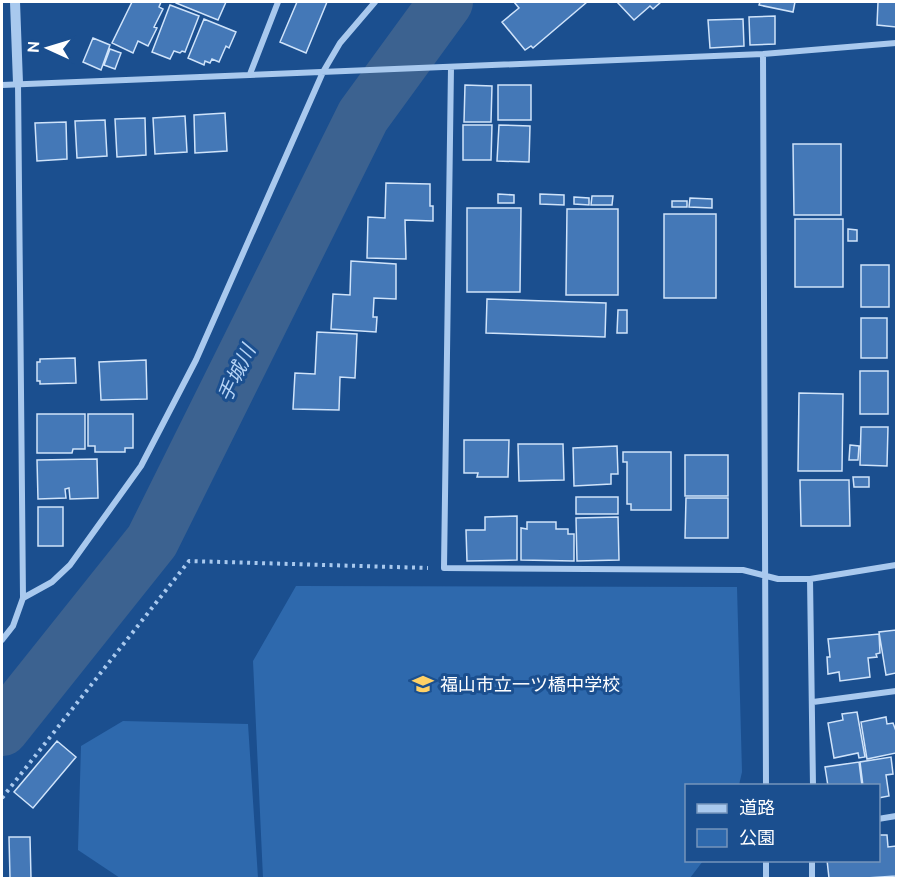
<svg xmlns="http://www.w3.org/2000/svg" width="898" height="880" font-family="Ubuntu,'Noto Sans JP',sans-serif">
<rect width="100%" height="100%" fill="#1b4f8f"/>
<path fill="#2e69ad" d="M296,586L737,587L742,772L739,785L686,786V860L703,861L690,878H263L253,661Z
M123,721L248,724L258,878H120L78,850L81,746Z"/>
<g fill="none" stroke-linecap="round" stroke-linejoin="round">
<path stroke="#3c6290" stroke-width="54" d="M2,729L152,541L363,116L446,2"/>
</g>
<path fill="#4478b7" stroke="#cfe3fa" stroke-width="1.5" d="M132,2H161L159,7L163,9L154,27L157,28L148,46L138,41L133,53L112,43Z
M176,2H226L218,20L176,3Z
M297,2H327L306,53L280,42Z
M514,2H587L533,48L531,46L525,50L502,22L519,8Z
M617,2H661L653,9L650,6L634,20Z
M760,2H795L793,12L759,5Z
M878,2H896V27L877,25Z
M170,5L199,16L185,52L182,51L180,53L174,51L170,59L152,52Z
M775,16V44L750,45L749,17Z
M204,19L236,32L229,48L226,46L219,62L212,59L210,63L205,61L204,65L188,58Z
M743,19L744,46L710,48L708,20Z
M93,38L110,45L101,70L83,62Z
M110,49L121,53L115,69L104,65Z
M465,85L492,86L491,122H464Z
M498,85H531V120H498Z
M225,113L227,151L195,153L194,115Z
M185,116L187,152L155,154L153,118Z
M145,118L146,155L117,157L115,119Z
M105,120L107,156L77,158L75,121Z
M66,122L67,159L37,161L35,123Z
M463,125H492L491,160H463Z
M499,125L530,126L529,162L497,161Z
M793,144H841V215H794Z
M386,183L430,184V206H433V221L405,220L406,259L367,258L368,217L385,218Z
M498,194L514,195V203H498Z
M540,194L564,195V205L540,204Z
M592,196H613L612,205H591Z
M574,197L589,198V205L574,204Z
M690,198L712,199V208L689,207Z
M672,201H687V207H672Z
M467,208H521L520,292H467Z
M567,209H618V295H566Z
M664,214H716V298H664Z
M795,219H843V287H795Z
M848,229L857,230V241H848Z
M351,261L396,264V299L374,298L373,317H377L376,332L331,329L333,294L350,295Z
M861,265H889V307H861Z
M487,299L606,303L605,337L486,333Z
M618,310H627V333H617Z
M861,318H887V358H861Z
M317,332L357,334L355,378L340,377L339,410L293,409L295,373L315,374Z
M75,358L76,383L40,384V381H37V362H40V359Z
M146,360L147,399L101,400L99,362Z
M860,371H888V414H860Z
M799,393L843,394L842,471H798Z
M37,414H85V449H73L72,453H37Z
M88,414H133V448H125V452H95V446H88Z
M861,427H888L887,466L860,465Z
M464,440H509L508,477H477L478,473H464Z
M518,444H563L564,480L519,481Z
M850,445L859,446L858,460H849Z
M617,446L618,474H611V484L574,486L573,448Z
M623,452H671V510H631V504H627V462H623Z
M685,455H728V496H685Z
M97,459L98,498L70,499L69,488L65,489L66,498L38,499L37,460Z
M853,477H869V487H854Z
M800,480H849L850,526H801Z
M576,497H618V514H576Z
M686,498H728V538H685Z
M38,507H63V546H38Z
M517,516V560L467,561L466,530H485V517Z
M618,517L619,560L577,561L576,518Z
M527,522H556V529H568V534H574V561L521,560V528L527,529Z
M896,630V673L886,675L879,632Z
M879,634L880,653L876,654L877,657L868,658L870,677L840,681L839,672L828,674L827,657H830L828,639Z
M857,712L865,757L859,758L858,753L834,758L828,723L843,720L842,714Z
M886,717L887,724L893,723L896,731V753L867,759L861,722Z
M57,741L76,757L33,808L14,792Z
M891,757L893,774L886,775L889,796L878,798V786H863L860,762Z
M859,762L862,786H828L825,767Z
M878,835H887L888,847L896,846V876L866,878H829L827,860H878Z
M9,837H30L31,878H10Z"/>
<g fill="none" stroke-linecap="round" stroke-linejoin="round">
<path stroke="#a9c9ee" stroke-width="4" stroke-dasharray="3 4.5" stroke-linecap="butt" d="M2,798L189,561L428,568"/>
<path stroke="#a9c9ee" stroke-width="6" d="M763,54L766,786
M451,67L444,568L743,570L778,579H810L896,565
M250,74L278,2
M2,85L763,54L896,43
M810,579L813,786
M23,598L52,582L70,565L141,466L196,360L323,72L340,43L375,2
M2,640L13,626L23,598L18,83
M813,702L896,691
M878,819L896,816
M766,860V878
M812,878V860"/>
<path stroke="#a9c9ee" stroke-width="10" d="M15,2L18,83"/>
</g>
<defs>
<symbol id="school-bare" viewBox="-9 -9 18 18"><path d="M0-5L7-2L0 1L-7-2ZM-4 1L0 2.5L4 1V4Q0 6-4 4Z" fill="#ffd166" stroke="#1b4f8f" stroke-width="2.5" paint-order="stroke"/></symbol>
</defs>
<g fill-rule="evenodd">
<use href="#school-bare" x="408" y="669" width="30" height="30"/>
</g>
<g text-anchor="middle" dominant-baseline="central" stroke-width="6" stroke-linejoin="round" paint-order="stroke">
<g font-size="18" fill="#fff" stroke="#1b4f8f" text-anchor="start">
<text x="440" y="684">福山市立一ツ橋中学校</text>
</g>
<g font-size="20" font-style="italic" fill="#b5d3f5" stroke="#1b4f8f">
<text transform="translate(236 373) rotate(-64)">手城川</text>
</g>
</g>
<rect width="898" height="880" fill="none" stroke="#ffffff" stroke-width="6"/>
<rect x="685" y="784" width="195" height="78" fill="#1b4f8f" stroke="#7695bc" stroke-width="1.5"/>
<rect x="697" y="804" width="30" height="9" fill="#a9c9ee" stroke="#7695bc" stroke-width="1.5"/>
<text x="739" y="814" font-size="18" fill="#ffffff">道路</text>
<rect x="697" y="829" width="30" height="18" fill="#2e69ad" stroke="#7695bc" stroke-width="1.5"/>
<text x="739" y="844" font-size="18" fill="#ffffff">公園</text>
<g transform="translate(48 48) rotate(274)" stroke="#1b4f8f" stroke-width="4.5" paint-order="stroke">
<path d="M0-4.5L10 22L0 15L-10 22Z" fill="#ffffff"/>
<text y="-9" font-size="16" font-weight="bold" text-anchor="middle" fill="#ffffff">N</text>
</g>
</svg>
